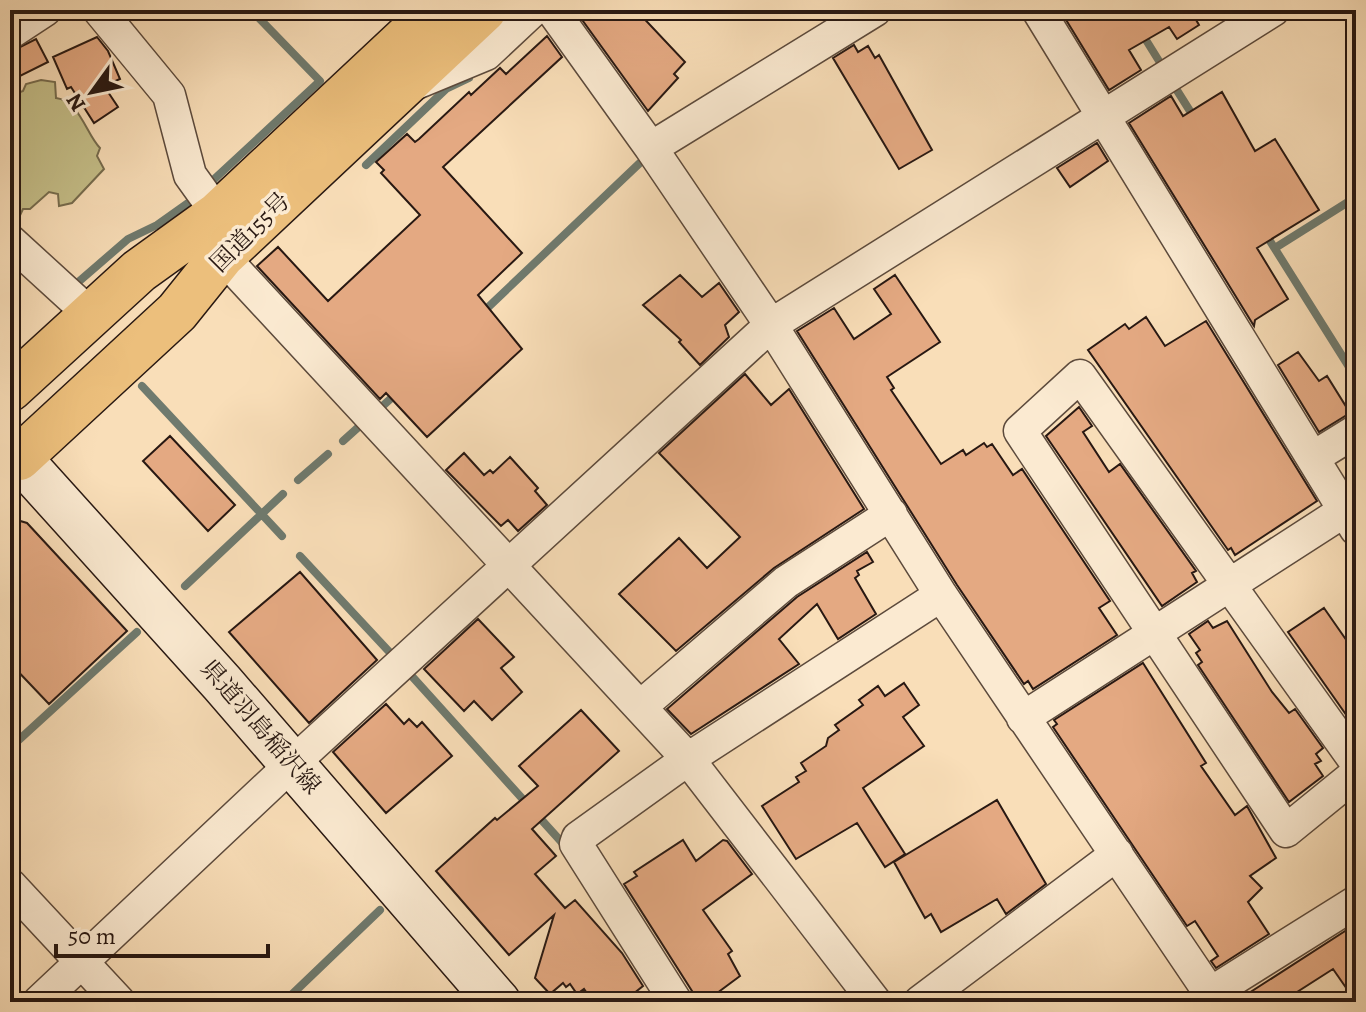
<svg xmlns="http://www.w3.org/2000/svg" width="1366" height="1012" font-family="Alegreya,'Noto Serif JP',serif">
<rect width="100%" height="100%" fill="#f9deb8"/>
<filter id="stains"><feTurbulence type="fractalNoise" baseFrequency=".0025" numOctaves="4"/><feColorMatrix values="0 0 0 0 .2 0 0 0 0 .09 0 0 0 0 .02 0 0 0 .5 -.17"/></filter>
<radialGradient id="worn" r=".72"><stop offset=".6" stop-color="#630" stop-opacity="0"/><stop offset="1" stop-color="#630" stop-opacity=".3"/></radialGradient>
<path fill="#c5bf89" stroke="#766c4e" stroke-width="2" d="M41,80L55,82L56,98C80,101 86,134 100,148L97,156L104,169L72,203L59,206L58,194L49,192L30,209H23L15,226H10V127L17,117L10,96L23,91L26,84Z"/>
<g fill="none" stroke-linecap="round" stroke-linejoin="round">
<path stroke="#6f7a6e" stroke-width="8" d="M1141,32L1164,69
M1173,84L1195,119
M366,165L446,89L469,78
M209,184L320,81L251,10
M1265,233L1356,378
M1275,248L1356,197
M76,284L128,239L157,225L188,203
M481,314L644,159
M142,386L282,536
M376,412L398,392
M343,441L363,423
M298,480L328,454
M300,556L395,658
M185,586L283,494
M409,673L566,847
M10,748L137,632
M284,1002L380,910"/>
</g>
<path fill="#e4a982" stroke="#281812" stroke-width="2" d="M575,10H636L685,62L674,74L678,78L648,111Z
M1060,10H1198L1192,13L1199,25L1177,39L1169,27L1129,50L1141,70L1109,90Z
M547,36L562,57L443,167L522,253L478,295L522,349L427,437L386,393L380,399L257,266L278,247L328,301L420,215L381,173L384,170L376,162L407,134L415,142L419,139L469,92L471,95L500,68L506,74Z
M97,37L108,51L120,79L104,86L118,107L94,123L71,87L67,89L53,57Z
M36,39L48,62L10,81V52Z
M854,45L858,52L868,46L875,58L879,55L932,150L899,169L833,58Z
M1222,92L1255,151L1275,139L1319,210L1257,248L1288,299L1255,320L1254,326L1129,123L1171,96L1183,116Z
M1097,143L1108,161L1070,187L1057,168Z
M680,275L702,297L719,283L739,312L725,325L729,337L700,365L679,342L681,340L643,305Z
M895,275L940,342L887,377L894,388L891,390L941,464L963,450L966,455L984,443L987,447L992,444L1013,475L1022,469L1110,601L1099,608L1117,635L1033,689L1028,681L1024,684L957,585L797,331L834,308L854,339L891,314L874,289Z
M1146,317L1165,346L1206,321L1317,501L1235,555L1231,548L1228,550L1088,350L1125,324L1129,329Z
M1298,352L1319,381L1327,376L1350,413L1319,432L1278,365Z
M745,374L771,405L789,389L864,509L774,568L676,651L619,594L679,538L707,568L740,537L659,453Z
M1079,407L1092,426L1083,432L1109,472L1120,464L1196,571L1192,573L1197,582L1162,606L1046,436Z
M170,436L235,505L208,531L143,461Z
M464,453L484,475L490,470L493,473L510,457L538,488L535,491L547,505L518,531L508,520L501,526L446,470Z
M10,518L27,523L127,631L49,704L10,663Z
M867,552L873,562L857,571L859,575L855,578L876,614L838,639L817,604L779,639L799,664L691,734L667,709L797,597Z
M300,572L377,660L309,723L229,632Z
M1324,608L1356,654L1354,726L1288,632Z
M478,619L514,657L501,668L522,692L492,720L474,701L464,711L424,669Z
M1208,621L1213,628L1227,621L1272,692L1289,713L1295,709L1323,748L1316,754L1321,761L1315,764L1323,776L1289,802L1198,665L1202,662L1196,653L1200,650L1189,634Z
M1143,663L1206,763L1201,766L1235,815L1247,806L1276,858L1250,876L1262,888L1248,902L1269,934L1216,968L1211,961L1218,956L1195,921L1187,926L1053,727L1057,724L1054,720Z
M904,683L919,705L903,717L924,746L863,788L905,854L885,867L857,823L796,859L762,806L799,782L796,777L806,771L801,763L826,746L828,738L839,730L835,725L863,705L859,700L878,686L885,696Z
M386,704L404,724L409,719L417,727L422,722L452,756L386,813L333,752Z
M581,710L619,751L532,829L556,856L535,874L565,908L575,900L622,953L643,986L623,1002H593L584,989L577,994L570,984L566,987L563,983L550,994L535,978L554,915L509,955L436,871L495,818L497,820L538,786L519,766Z
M997,800L1046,884L1006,914L997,899L941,932L931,914L925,918L894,862Z
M683,840L696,861L723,840L727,841L752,874L703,910L732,951L728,954L740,976L705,1002H699L624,884L637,876L634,872Z
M1356,924V1002L1333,969L1294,994L1300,1002H1235Z"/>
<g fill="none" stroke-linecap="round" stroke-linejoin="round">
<defs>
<path id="minor" d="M99,10L169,95L190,175L218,214
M552,10L651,148L771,325L941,595L1216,1002
M1038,10L1356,529
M10,33L45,10
M416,83L486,54L533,10
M651,148L875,10
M10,241L91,315
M222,256L688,759L875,1002
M1314,457L1356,431
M640,707L786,582L891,514
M1023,718L1344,511
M1356,762L1080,376L1020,431L1286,831L1356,774
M10,885L119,1002
M1211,993L1356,902
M39,1002L293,763L771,325L1273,10
M676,1002L576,844L578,838L688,759L941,595
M920,1002L1117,854"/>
<path id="secondary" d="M10,466L19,458L222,683L498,1002"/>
<path id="trunk" d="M10,389L139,271L218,214L436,10
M19,458L177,312L222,256L484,10"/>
</defs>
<use href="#minor" stroke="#5c4a3c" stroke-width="35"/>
<use href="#secondary" stroke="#281812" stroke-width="47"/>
<use href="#trunk" stroke="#281812" stroke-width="47"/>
<use href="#minor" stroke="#fbead1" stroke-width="32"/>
<use href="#secondary" stroke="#fbead1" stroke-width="44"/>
<use href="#trunk" stroke="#ecbf7c" stroke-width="44"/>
</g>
<g text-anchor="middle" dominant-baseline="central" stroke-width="7" stroke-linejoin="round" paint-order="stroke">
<g font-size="24" fill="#281812" stroke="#fbead1">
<text transform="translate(250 232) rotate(-45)">国道155号</text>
<text transform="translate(261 727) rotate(49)">県道羽島稲沢線</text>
</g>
</g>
<rect width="1366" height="1012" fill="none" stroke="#f9deb8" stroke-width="40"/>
<rect x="12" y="12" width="1342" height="988" fill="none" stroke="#281812" stroke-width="4"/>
<rect x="20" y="20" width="1326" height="972" fill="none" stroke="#281812" stroke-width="2"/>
<g transform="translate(92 92) rotate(237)" stroke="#fbead1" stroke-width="6" paint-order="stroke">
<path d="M0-6L14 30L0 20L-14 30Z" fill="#281812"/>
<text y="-12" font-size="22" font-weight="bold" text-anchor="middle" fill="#281812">N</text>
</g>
<path d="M56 944v12h212v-12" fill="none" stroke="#281812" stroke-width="4"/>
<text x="68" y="944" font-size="24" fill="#281812" stroke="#fbead1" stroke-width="6" paint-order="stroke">50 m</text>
<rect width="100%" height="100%" filter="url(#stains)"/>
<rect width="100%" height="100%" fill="url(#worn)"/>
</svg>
